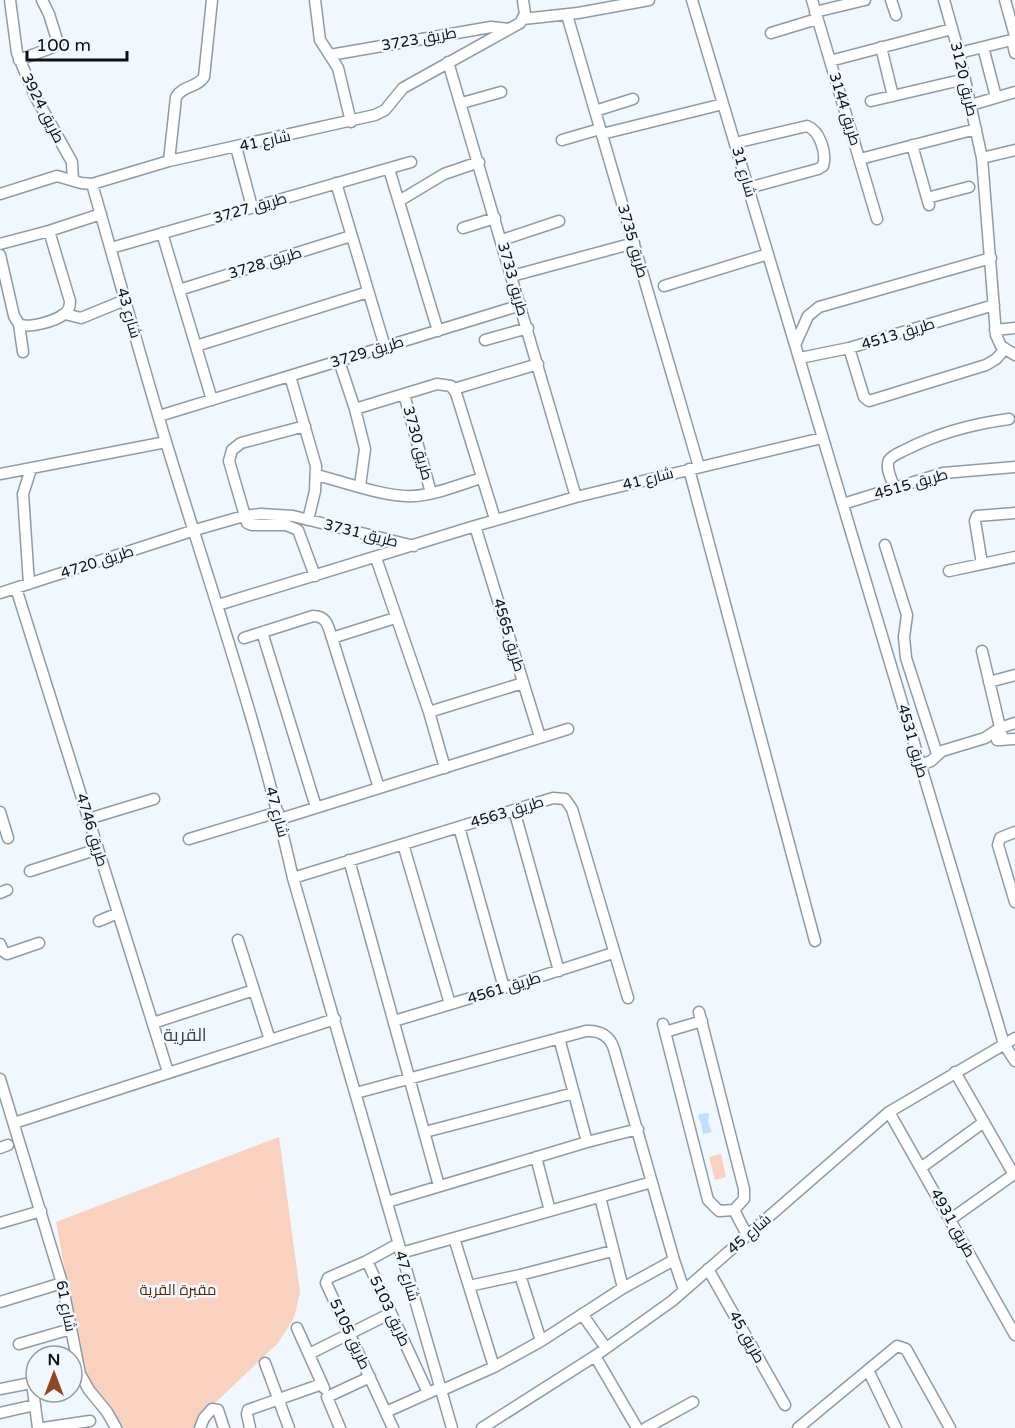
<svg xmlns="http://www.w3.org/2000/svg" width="1015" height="1428" font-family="'Varela Round',Cairo,sans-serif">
<rect width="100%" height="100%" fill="#f1f7fc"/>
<path fill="#f9d1c0" d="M279,1137L300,1292L294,1318L278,1343L215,1403L204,1410L193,1428H120L85,1380L56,1222Z
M721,1154L726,1177L715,1180L709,1157Z"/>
<path fill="#bce0fd" d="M707,1113L709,1114L708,1122L712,1132L703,1134L701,1123L698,1117L700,1114Z"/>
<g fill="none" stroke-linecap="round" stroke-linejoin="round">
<defs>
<path id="minor" d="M10,0L17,53L35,96L72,162L73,180
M315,0L320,40L338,68L351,122
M692,0L1004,1044L1015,1061
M812,0L877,219
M891,0L896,15
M944,0L959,53L982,158L996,335L1001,346L1015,355
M1005,0L1015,36
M815,12L865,0
M567,15L699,467
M523,19L578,13L649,0
M771,33L817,19
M1012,40L1015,53
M881,47L893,96
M983,47L996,97
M959,53L1015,39
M330,55L491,27L509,29
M19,60L51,48L58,43L49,14L42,0
M830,61L952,29
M448,62L576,497
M871,101L965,79
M462,103L501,92
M971,105L1015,92
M595,111L633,99
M602,134L723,104
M562,140L600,129
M735,143L807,126C820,131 827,153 823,166L818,169L748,188
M912,145L929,205
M236,147L252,207
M982,158L1015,150
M860,159L976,129
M169,161L176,97C183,85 197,88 204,77L212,0
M389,169L438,331
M336,183L385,347
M92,184C117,270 140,356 166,442C210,586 260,730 293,878L452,1428
M0,194L57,176L81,183L92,184L169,161L375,115L385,110L403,88L520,23L525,14L523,0
M927,198L969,187
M399,201L444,174L479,162
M463,228L495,218
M162,233L212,400
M502,240L559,221
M0,244L49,231L101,214
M111,248L411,162
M0,255L14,316L19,324C28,329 56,321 64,314C69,311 70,307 70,301L49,231
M512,276L634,243
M664,286L768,254
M179,290L351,236
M65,314L81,318L125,300
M19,324L23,352
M995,330L1015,328
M485,340L528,328
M795,345L808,316L819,307L991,258
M196,346L368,292
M849,348L864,397L869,401L986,365L996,359L1005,349
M800,358L849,348L994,305
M339,361L355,409L365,449L360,486
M290,376L316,466L315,491L308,520
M454,389L538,364
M404,394L431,493
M355,409L437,384L451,386L456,393L495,519
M159,416L521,305
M305,426L241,443L232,450L229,461L247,523L252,525H286L298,530L315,576
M689,469L815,941
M0,474L166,442
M317,475C344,482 387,498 414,496C436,495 460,484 482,478
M894,487C892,480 885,468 889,460C893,455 899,453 905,450C938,433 972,424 1009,419
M843,504L943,473L1015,467
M885,545L907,615L904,637L906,658L937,754
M376,558L429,712L445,768
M982,564L975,521L977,516L1015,513
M949,571L1015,557
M29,584L23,494L31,469
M16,588L168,1072
M0,593L195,530L244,516L261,514L293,516L414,546
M218,605L475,526
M262,632L316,807
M244,638L313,616C327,616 328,626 332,638L395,618
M332,638L379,788
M982,651L1003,740
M989,682L1015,675
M429,712L523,683
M540,737L475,526L576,497L822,438
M997,740L1015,739
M921,765L931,761L942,751L985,738L1000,728L1015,723
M514,810L559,971
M0,812L8,838
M88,819L154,799
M280,819L568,729
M459,827L504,988
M1015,832L1000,838L998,845L1015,902
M189,839L278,812
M403,844L450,1004
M349,860L439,1186
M30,871L98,849
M293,878L553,798L565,799L572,809L628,998
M0,893L7,890
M99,921L118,913
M238,940L270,1040
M0,944L3,951L7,954L39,943
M394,1021L504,988L613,953
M153,1023L254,990
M663,1024L708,1200L719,1211L734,1210L744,1199V1189L699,1012
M665,1032L702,1021
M559,1038L587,1142
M0,1079L62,1283L80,1374L89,1390L107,1412L116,1428
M356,1093L586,1031C600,1030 610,1036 614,1049L674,1260L684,1290
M889,1112L1015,1335
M14,1123L335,1019
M425,1132L574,1093
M0,1148L8,1145
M536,1157L550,1211
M922,1167L984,1122
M600,1197L623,1288
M387,1202L587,1142L638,1129
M734,1210L747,1235
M951,1219L1010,1177L1013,1173L955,1072
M0,1223L41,1211
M454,1238L494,1367
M398,1244L367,1261L428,1393
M401,1253L652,1182
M367,1261L328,1278L326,1283L393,1428
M708,1269L785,1405
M469,1286L520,1275
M0,1302L62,1283
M582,1314L606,1348
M297,1328L324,1388
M541,1341L520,1275L612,1251
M19,1344L71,1329
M309,1354L391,1313
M595,1356L637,1428
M265,1363L289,1428
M868,1370L896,1428
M32,1383L38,1428
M0,1389L36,1382
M440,1391L494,1367L541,1341L623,1288L674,1260
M386,1412L435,1390
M0,1413L35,1405
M43,1428L90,1421
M200,1428L204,1418L212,1409L218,1410L224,1428
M250,1428L247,1414L248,1410L322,1384
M340,1428L327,1397L370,1377
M482,1428L595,1356L672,1301L889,1112L1015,1038
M646,1428L693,1402
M798,1428L897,1346L906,1349L950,1428"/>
</defs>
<use href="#minor" stroke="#8d9ba6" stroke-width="13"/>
<use href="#minor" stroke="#fff" stroke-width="10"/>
</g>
<g text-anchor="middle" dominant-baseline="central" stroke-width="5" stroke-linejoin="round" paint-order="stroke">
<g font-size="15" fill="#0d1217" stroke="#f1f7fc">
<text transform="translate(419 39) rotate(-10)">طريق 3723</text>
<text transform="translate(964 79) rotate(77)">طريق 3120</text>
<text transform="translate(43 108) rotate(63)">طريق 3924</text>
<text transform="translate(845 109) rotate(73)">طريق 3144</text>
<text transform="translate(265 141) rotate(-12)">شارع 41</text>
<text transform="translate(744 172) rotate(74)">شارع 31</text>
<text transform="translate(250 208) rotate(-16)">طريق 3727</text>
<text transform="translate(633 241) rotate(74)">طريق 3735</text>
<text transform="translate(265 263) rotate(-17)">طريق 3728</text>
<text transform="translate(513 279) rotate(74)">طريق 3733</text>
<text transform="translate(129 313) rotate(74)">شارع 43</text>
<text transform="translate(898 334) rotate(-17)">طريق 4513</text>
<text transform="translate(367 352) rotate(-17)">طريق 3729</text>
<text transform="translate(418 443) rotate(75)">طريق 3730</text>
<text transform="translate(648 479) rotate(-14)">شارع 41</text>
<text transform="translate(911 484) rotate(-16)">طريق 4515</text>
<text transform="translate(361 533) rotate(14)">طريق 3731</text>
<text transform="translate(97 562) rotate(-18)">طريق 4720</text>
<text transform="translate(509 635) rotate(73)">طريق 4565</text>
<text transform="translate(913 741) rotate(74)">طريق 4531</text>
<text transform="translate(277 812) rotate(75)">شارع 47</text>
<text transform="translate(507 812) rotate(-17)">طريق 4563</text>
<text transform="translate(92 830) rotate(73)">طريق 4746</text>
<text transform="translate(504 988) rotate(-17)">طريق 4561</text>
<text transform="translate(953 1223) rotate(61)">طريق 4931</text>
<text transform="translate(749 1234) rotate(-41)">شارع 45</text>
<text transform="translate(407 1276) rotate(74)">شارع 47</text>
<text transform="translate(66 1306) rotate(79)">شارع 61</text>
<text transform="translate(390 1311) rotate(65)">طريق 5103</text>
<text transform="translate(350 1334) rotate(65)">طريق 5105</text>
<text transform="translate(747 1337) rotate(61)">طريق 45</text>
</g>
<g font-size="15" fill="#5d290d" stroke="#f1f7fc">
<text x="178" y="1290">مقبرة القرية</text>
</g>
<g font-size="18" fill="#36434d" stroke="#f1f7fc">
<text x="185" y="1035">القرية</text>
</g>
</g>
<g transform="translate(54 1374)"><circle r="28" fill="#f1f7fc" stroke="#969ba0" stroke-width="1.5"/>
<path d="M0-4.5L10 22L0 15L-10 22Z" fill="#8e4723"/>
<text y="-9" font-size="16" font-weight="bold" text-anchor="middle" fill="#0d1217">N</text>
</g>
<path d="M27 51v9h100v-9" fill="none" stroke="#0d1217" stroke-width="3"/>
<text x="36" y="51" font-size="18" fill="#0d1217" stroke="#f1f7fc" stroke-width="4.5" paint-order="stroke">100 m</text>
</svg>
